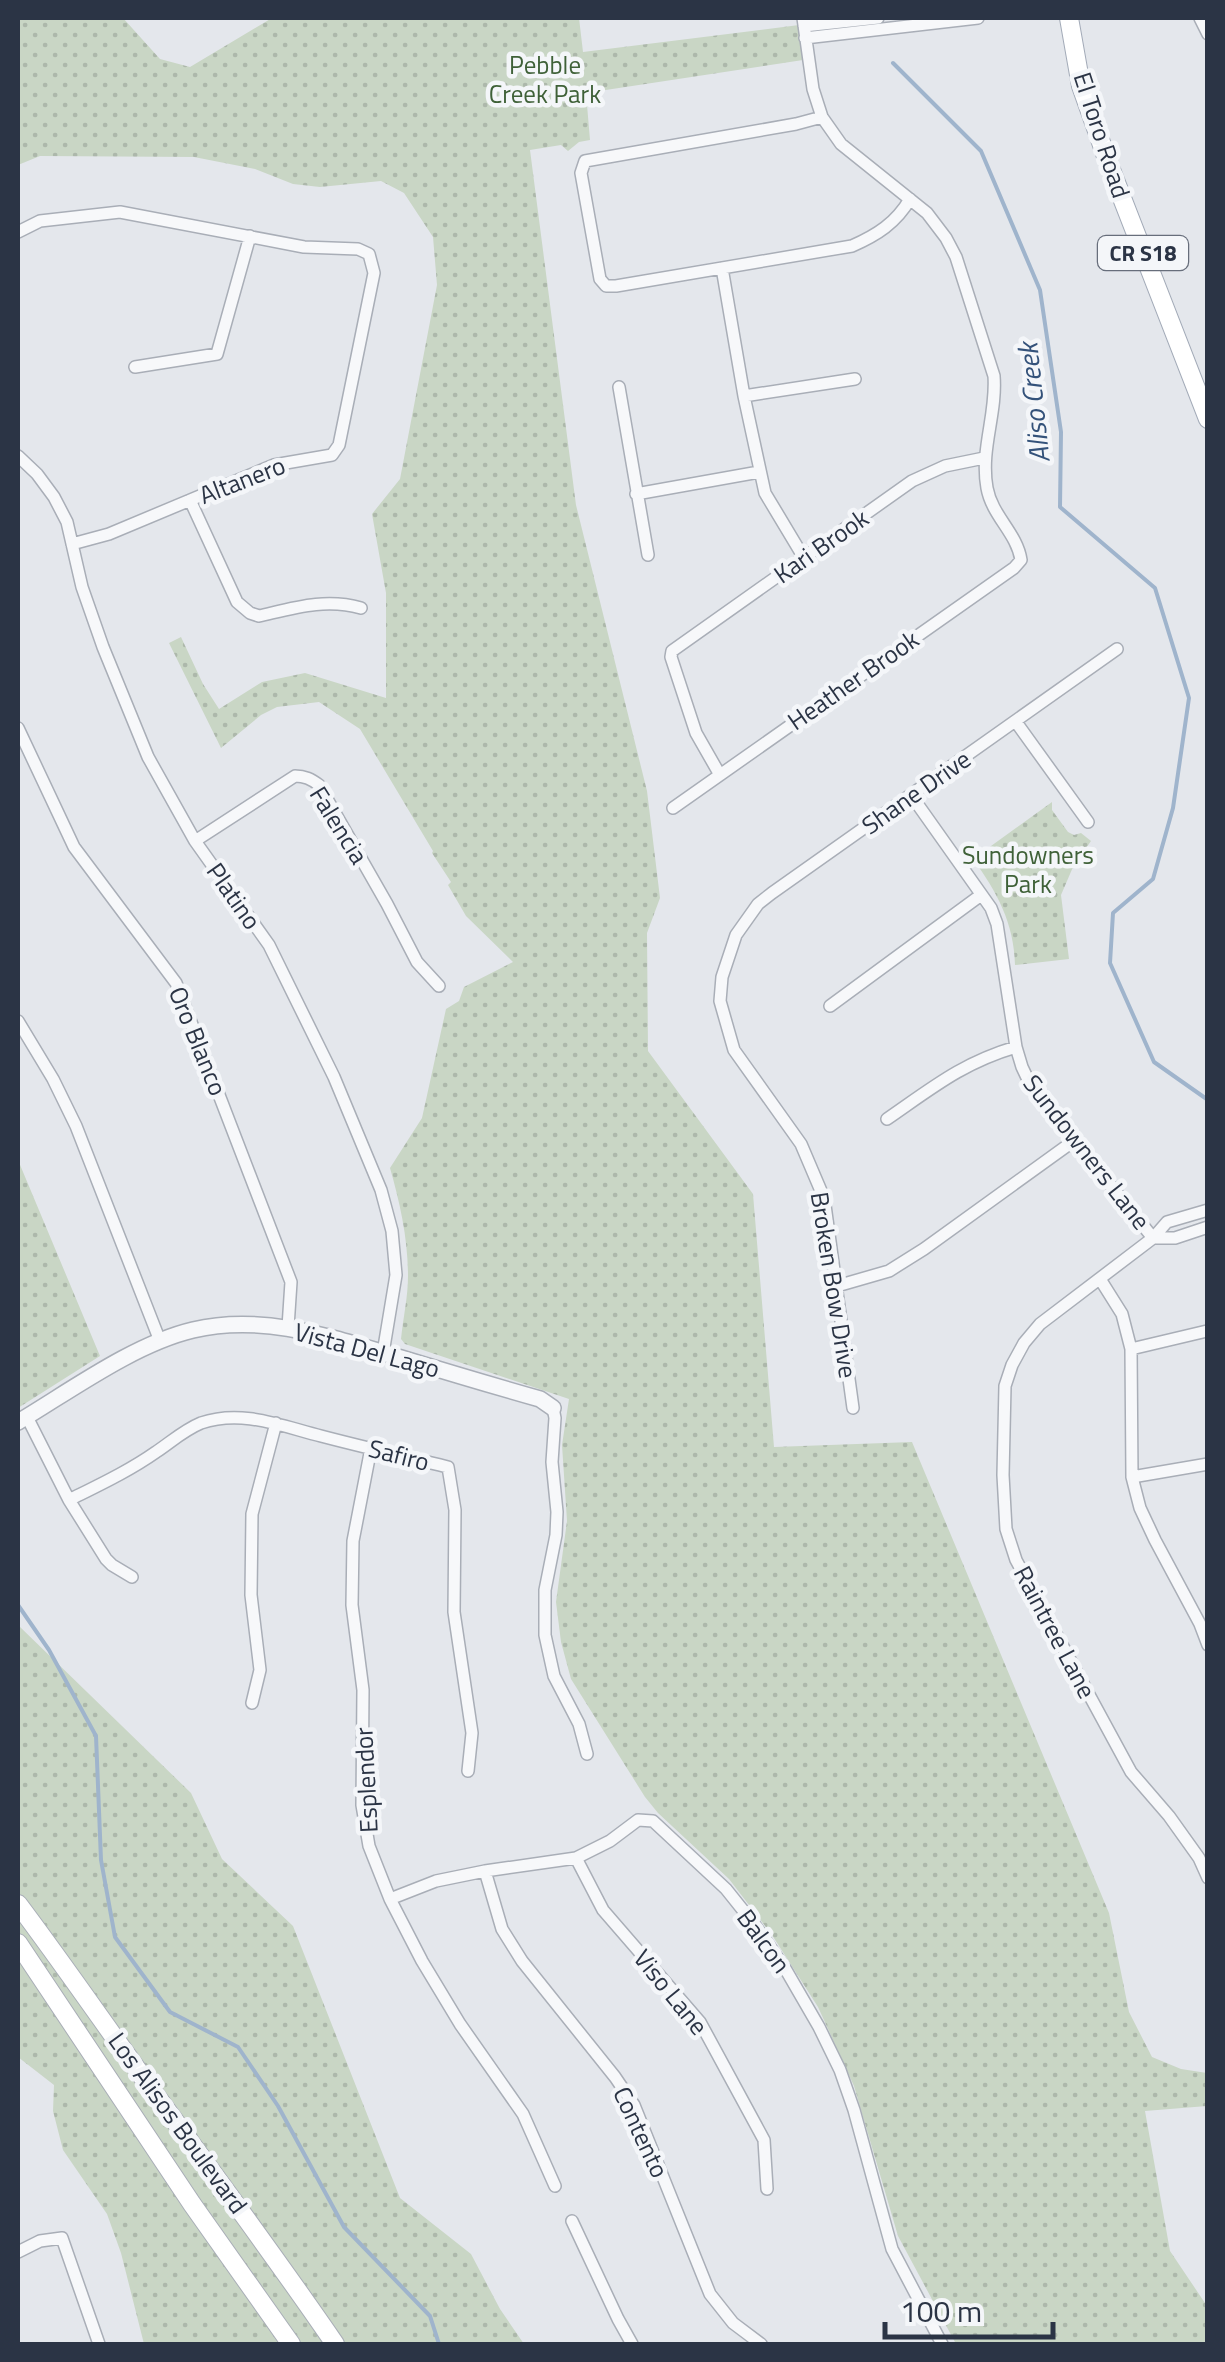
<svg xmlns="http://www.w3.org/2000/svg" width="1225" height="2362" font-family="'Titillium Web',sans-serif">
<defs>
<pattern id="grass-dots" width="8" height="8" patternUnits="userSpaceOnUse" patternTransform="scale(2.5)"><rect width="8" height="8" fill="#c9d6c5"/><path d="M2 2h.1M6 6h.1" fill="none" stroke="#adb8ab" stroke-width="1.8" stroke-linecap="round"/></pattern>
</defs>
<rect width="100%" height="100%" fill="#e4e7ec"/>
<path fill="url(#grass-dots)" d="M18,18H123L160,59L190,67L272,18H579L583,52L799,25L803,60L586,93L590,140L579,142L568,151L561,145L530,150L576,505L647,791L660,898L647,933L648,1051L753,1194L774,1447L912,1442L1109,1913L1129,2012L1152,2057L1181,2069L1207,2073V2106L1145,2111L1170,2251L1207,2306V2344H956L898,2236L854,2086L818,2007L772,1935L729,1879L658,1813L645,1797L571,1679L561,1642L556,1602L567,1521L562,1445L569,1399L405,1344L401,1339C403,1318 408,1297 408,1276C408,1239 400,1203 390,1168L422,1118L446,1009L459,1001L464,987L513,962L466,916L448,885L451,882L432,853L433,851L360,729L319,702L277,707L261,715L221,748L169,643L181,637L203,684L219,709L262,682L305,673L386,698V593L372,514L400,479L437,285L433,237L404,193L381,181L320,187L293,184L255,169L194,157L40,156L18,165Z
M1052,802V810L1068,832L1074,835L1081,833L1091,841L1073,867L1061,895L1069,959L1015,965C1014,923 997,892 973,859Z
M18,1160L100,1356L18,1408Z
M18,1625L191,1793L222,1859L293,1926L400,2198L471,2254L500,2309L524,2344H144L121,2253L107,2214L63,2150L53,2111L54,2085L18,2057Z"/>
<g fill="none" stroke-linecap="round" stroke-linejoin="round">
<path stroke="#9fb4cc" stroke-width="4" d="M893,63L981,151L1040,290L1061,432L1060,507L1155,588L1189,698L1173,808L1153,879L1113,913L1110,963L1154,1062L1208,1100
M18,1605L49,1650L96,1736L101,1860L115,1937L170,2012L238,2047L278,2106L344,2227L430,2316L439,2344"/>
<defs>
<path id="minor" d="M1200,18L1208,34
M804,26L878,18
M805,38L978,18
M822,117L796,124L585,161L581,173L600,279L606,286H616L852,246C877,235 896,223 910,199
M18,232L40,221L120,212L304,247L358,249L369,254L374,273L339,445L332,455L274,465L109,534L72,544
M722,268L744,396L765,493L804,558
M135,367L217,354L250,236
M619,387L648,555
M744,396L855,379
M18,456L37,474L54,497L67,522L82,587L103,647L148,757L195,841L269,945L334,1077L381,1190L392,1231L396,1275L383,1353
M636,494L759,472
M190,500L237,602L250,613L259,616C294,608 325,598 361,608
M1016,722L1088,822
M18,728L74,847L176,983L291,1282L288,1327
M720,775L696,733L671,657L672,651L912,481L945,466L984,458
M911,795L991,908L997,924L1016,1047L1022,1067L1031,1086L1153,1238
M673,808L1014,568L1021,560C1017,533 992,516 987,488C980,449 997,414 994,376L956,257L946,238L927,213L841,144L822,117L813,89L803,18
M195,841L295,776C305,776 311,779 319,785L387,904L417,962L439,986
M830,1006L981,895
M18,1021L53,1079L76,1126L160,1341
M887,1119C932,1088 962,1063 1016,1047
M1208,1210L1167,1222L1153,1238L1040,1324L1024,1343L1012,1365L1005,1386L1003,1475L1006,1529L1016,1560L1131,1772L1169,1816L1199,1858L1208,1878
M1153,1238H1175L1208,1227
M1100,1279L1122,1314L1131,1349L1132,1477L1140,1508L1155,1540L1200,1624L1208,1645
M837,1286L889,1271L924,1249L1075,1140
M1131,1349L1207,1331
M553,1408L555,1418L552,1462L557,1512L556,1535L545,1590V1635L554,1676L579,1724L587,1754
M853,1408L824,1198L801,1144L734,1050L720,1001L722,977L736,935L758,904L772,893L1117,649
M27,1417L69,1500L106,1559L112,1565L132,1577
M371,1448L353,1541L352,1605L363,1690L362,1805L369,1846L390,1899L422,1961L460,2024L523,2114L555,2186
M1132,1477L1208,1464
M69,1500C99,1485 129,1471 156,1452C171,1442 184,1430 201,1423C242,1409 281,1426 321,1436C363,1447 406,1457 448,1467L455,1510L454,1612L472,1733L468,1771
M252,1703L260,1670L251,1595L252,1514L276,1423
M576,1858L603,1910L700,2022L764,2140L767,2189
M485,1871L502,1929L522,1961L615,2077L634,2105L710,2294L733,2323L761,2344
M390,1899L436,1881L485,1871L576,1858L610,1841L638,1820L653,1821L726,1889L754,1924L786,1970L819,2027L840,2070L854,2110L892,2249L942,2344
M572,2221L618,2319L632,2344
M18,2252L40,2241L62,2238L99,2344"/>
<path id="tertiary" d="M18,1422C70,1391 134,1344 193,1330C264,1313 333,1338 401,1358C447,1372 494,1386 540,1399L553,1408"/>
<path id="secondary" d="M18,1904C64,1965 107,2028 152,2090C214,2174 276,2258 335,2344
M18,1943L192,2204L291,2344"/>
<path id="primary" d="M1069,18L1081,86L1108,162L1208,419"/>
</defs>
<use href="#minor" stroke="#a9aeb7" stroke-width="14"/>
<use href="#tertiary" stroke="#a9aeb7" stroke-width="18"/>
<use href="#secondary" stroke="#a9aeb7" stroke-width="20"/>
<use href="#primary" stroke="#a3abb8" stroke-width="20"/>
<use href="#minor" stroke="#f7f8fa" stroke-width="11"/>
<use href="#tertiary" stroke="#f7f8fa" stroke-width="15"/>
<use href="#secondary" stroke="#fff" stroke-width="18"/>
<use href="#primary" stroke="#fff" stroke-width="18"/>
</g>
<g text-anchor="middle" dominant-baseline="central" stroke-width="9" stroke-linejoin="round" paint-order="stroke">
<rect fill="#f4f6f9" stroke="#676e7b" stroke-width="2.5" x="1098" y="236" width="90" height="34" rx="8"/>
<g font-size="22" font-weight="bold" fill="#2b3445">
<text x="1143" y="253">CR S18</text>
</g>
<g font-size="25" fill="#3f6138" stroke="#f4f6f9">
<text x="545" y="65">Pebble<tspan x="545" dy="29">Creek Park</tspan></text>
<text x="1028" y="855">Sundowners<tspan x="1028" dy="29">Park</tspan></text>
</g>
<g font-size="25" fill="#2b3445" stroke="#f4f6f9">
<text transform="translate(1102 135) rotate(72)">El Toro Road</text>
<text transform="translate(242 480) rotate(-21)">Altanero</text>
<text transform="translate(821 546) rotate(-35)">Kari Brook</text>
<text transform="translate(853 680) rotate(-35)">Heather Brook</text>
<text transform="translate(916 792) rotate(-35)">Shane Drive</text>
<text transform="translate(339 825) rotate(58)">Falencia</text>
<text transform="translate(234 896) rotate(55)">Platino</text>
<text transform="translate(198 1041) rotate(68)">Oro Blanco</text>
<text transform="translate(1087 1152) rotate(52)">Sundowners Lane</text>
<text transform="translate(834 1285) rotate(81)">Broken Bow Drive</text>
<text transform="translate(367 1350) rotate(15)">Vista Del Lago</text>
<text transform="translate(399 1455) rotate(14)">Safiro</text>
<text transform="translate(1055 1632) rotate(62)">Raintree Lane</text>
<text transform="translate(366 1780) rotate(-93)">Esplendor</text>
<text transform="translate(764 1941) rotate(54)">Balcon</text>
<text transform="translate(671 1992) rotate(51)">Viso Lane</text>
<text transform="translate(178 2123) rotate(54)">Los Alisos Boulevard</text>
<text transform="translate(641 2132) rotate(65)">Contento</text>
</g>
<g font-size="28" font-style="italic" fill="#34527a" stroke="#f4f6f9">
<text transform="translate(1033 403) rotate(-96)">Aliso Creek</text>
</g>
</g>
<rect width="1225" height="2362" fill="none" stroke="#2b3445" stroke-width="40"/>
<path d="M885 2322v15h168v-15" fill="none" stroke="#2b3445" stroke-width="5"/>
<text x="900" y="2322" font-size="30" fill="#2b3445" stroke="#f4f6f9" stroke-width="8" paint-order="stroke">100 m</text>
</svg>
